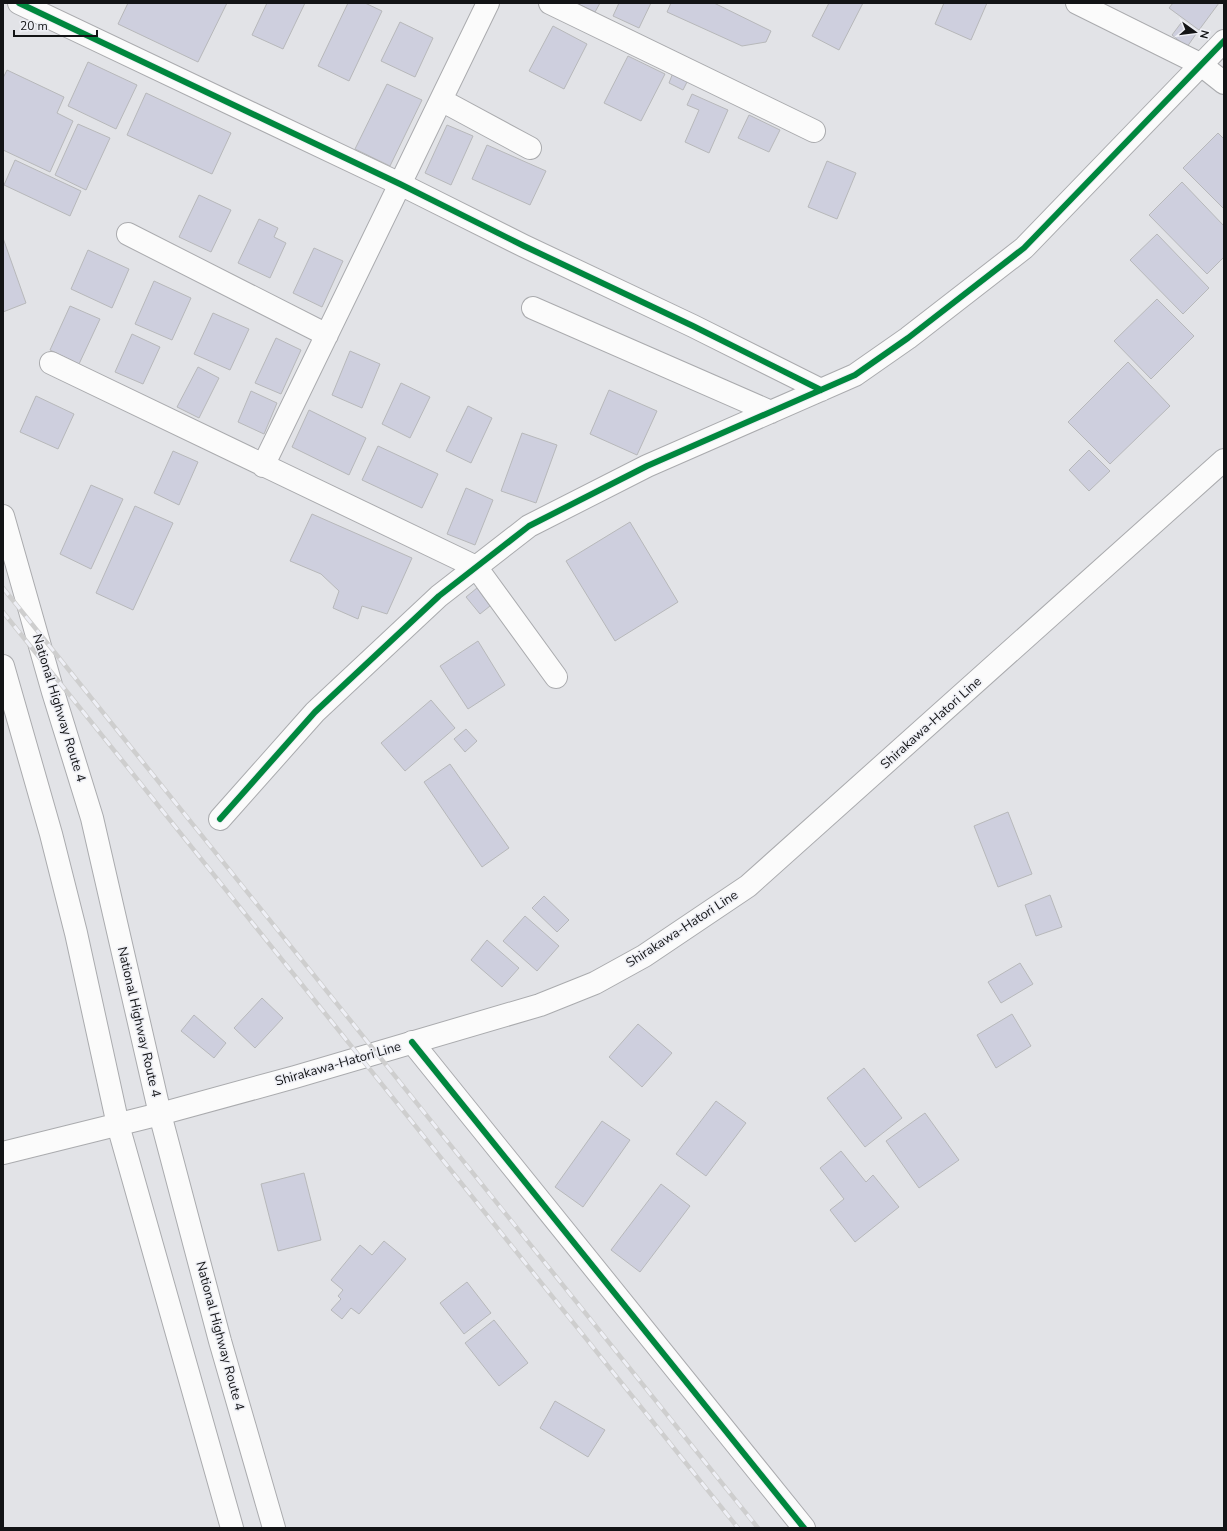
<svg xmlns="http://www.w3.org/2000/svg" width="1227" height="1531" font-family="'Nunito Sans',sans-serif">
<rect width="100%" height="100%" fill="#e2e3e7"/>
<path fill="#cecfde" stroke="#b7b8ba" d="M128,3H227L198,62L118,24Z
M267,3H305L283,49L252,35Z
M348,3H365L382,11L349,81L318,66Z
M576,3H600L595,12Z
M619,3H651L639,28L613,16Z
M671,3H714L771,31L766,42L742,46L667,12Z
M829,3H863L839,50L812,36Z
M944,3H987L971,40L935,24Z
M1173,3H1219L1199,30L1169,8Z
M400,22L433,38L415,77L381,61Z
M1181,23L1196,34L1187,47L1172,35Z
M553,26L587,44L564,89L529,71Z
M628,56L665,74L641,121L604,103Z
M88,62L137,85L116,129L68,106Z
M7,70L64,97L57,113L73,121L50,172L3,150V78Z
M674,70L689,78L683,90L669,83Z
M387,84L422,100L390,166L355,149Z
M146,93L231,133L212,174L127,135Z
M692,94L728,110L709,153L685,142L699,110L687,105Z
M749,115L780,130L769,152L738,138Z
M78,124L110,138L86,190L55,175Z
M447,125L473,136L451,185L425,173Z
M1218,133L1224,139V209L1183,168Z
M487,145L546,171L530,205L472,179Z
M15,160L81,191L70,216L4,185Z
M827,161L856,173L837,219L808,207Z
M1182,182L1224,226V257L1207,274L1149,215Z
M199,195L231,210L211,252L179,237Z
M259,219L278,228L274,237L286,243L270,278L238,263Z
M1157,234L1209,288L1183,314L1130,260Z
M3,238L26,303L3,312Z
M314,248L343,261L322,307L293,293Z
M88,250L129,269L112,308L71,289Z
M154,281L191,298L172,340L135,324Z
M1157,299L1194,336L1151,379L1114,341Z
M70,306L100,319L79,364L50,350Z
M213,313L249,329L230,370L194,354Z
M132,334L160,347L143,384L115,372Z
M276,338L301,350L281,394L255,383Z
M350,351L380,364L362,408L332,395Z
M1128,362L1170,406L1110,464L1068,422Z
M198,367L219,378L199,418L177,407Z
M401,383L430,397L410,438L382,424Z
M609,390L657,411L637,455L590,434Z
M251,391L277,403L264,434L238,422Z
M36,396L74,414L58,449L20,432Z
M468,406L492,418L471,463L446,451Z
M309,410L366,438L349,475L292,447Z
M522,433L557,445L536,503L501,491Z
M378,446L438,474L422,508L362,480Z
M1089,450L1110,471L1089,491L1069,470Z
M173,451L198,462L179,505L154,493Z
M91,485L123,499L91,569L60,554Z
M466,488L493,500L475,545L447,534Z
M135,506L173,523L133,610L96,593Z
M312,514L412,558L387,614L362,606L358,619L333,608L339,591L321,574L290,561Z
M630,522L678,602L615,641L566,561Z
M477,588L490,606L480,614L466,597Z
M478,641L505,685L468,709L440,666Z
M431,700L455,728L405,771L381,743Z
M466,729L477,741L465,752L454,739Z
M450,764L509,848L482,867L424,782Z
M1008,812L1032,874L998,887L974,826Z
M1050,895L1062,927L1036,936L1025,905Z
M544,896L569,920L557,932L532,908Z
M525,916L559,946L537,971L503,941Z
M487,940L519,968L502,987L471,960Z
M1020,963L1033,984L1001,1003L988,982Z
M262,998L283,1018L255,1048L234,1028Z
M1012,1014L1031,1046L996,1068L977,1035Z
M194,1015L226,1043L214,1058L181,1031Z
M638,1024L672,1053L642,1087L609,1057Z
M864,1068L902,1118L865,1147L827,1098Z
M716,1101L746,1123L706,1176L676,1154Z
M925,1113L959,1160L919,1188L886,1141Z
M602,1121L630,1140L583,1207L555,1187Z
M841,1151L866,1182L873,1175L899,1207L855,1242L830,1210L844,1199L820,1168Z
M304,1173L321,1240L278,1251L261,1184Z
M661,1184L690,1206L640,1272L611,1250Z
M384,1241L406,1259L359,1314L351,1308L342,1319L331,1310L341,1299L338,1296L343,1290L331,1280L360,1245L372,1255Z
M467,1282L491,1313L464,1334L440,1303Z
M494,1320L528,1363L499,1386L465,1343Z
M555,1401L605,1430L588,1457L540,1428Z"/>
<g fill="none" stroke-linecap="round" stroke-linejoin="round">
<defs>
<path id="street" d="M19,3L400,184L524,246L693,326L821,390
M550,3L814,131
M1077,3L1200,64L1224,83
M441,100L530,148
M128,234L327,335
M533,308L771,412
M51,363L476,567L556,677
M263,466L488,3
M220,819L315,712L439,596L529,526L647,466L855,375L908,338L1024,248L1224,41
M412,1042L804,1528"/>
<path id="primary" d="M3,1153L160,1114L295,1077L540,1005L595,983L644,956L748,886L1224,460"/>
<path id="highway" d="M3,516L53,692L92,818L160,1114L220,1341L274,1528
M3,666L51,834L76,933L118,1125L232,1528"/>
</defs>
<use href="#street" stroke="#aaabae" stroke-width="24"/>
<use href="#primary" stroke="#aaabae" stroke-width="24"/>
<use href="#highway" stroke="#aaabae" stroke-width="24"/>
<use href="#street" stroke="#fbfbfb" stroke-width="22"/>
<use href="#primary" stroke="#fbfbfb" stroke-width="22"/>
<use href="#highway" stroke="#fbfbfb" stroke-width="22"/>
<defs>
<path id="rail" d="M3,588L758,1528
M3,612L738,1528"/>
</defs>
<use href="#rail" stroke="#cecece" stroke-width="4.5"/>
<use href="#rail" stroke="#eeeff5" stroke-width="3" stroke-dasharray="9" stroke-linecap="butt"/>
<defs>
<path id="cycleway" d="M19,3L400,184L524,246L693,326L821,390
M220,819L315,712L439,596L529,526L647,466L855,375L908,338L1024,248L1224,41
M412,1042L804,1528"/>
</defs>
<use href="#cycleway" stroke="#eeeff5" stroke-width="8"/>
<use href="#cycleway" stroke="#00873e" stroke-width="6"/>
</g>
<g text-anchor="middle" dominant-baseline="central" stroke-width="3" stroke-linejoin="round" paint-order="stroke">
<g font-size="13" fill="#131416" stroke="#eeeff5">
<text transform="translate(59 708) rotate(73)">National Highway Route 4</text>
<text transform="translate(931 723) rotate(-42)">Shirakawa-Hatori Line</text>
<text transform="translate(682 929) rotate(-33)">Shirakawa-Hatori Line</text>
<text transform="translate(139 1022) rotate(77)">National Highway Route 4</text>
<text transform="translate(338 1064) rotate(-16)">Shirakawa-Hatori Line</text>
<text transform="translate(220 1336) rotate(75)">National Highway Route 4</text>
</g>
</g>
<rect width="1227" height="1531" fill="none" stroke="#131416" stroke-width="8"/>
<g transform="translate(1195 32) rotate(104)" stroke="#eeeff5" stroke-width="3" paint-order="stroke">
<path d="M0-3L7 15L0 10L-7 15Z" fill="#131416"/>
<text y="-6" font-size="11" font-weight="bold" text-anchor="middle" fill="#131416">N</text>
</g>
<path d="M14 30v6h83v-6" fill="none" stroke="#131416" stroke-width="2"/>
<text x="20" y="30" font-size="12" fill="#131416" stroke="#eeeff5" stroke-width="3" paint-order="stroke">20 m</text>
</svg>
